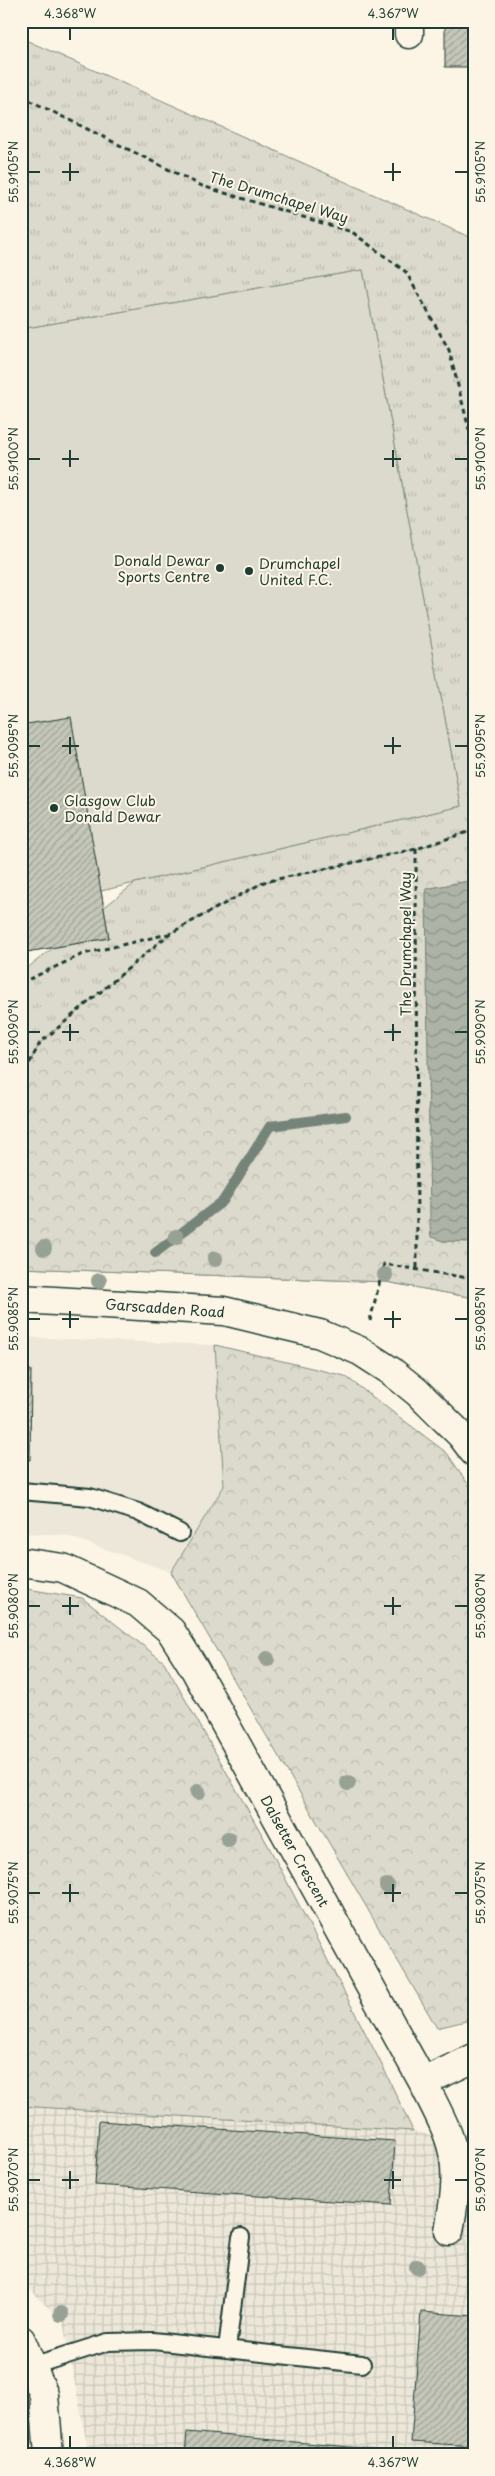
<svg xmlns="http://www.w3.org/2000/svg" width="495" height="2476" font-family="'Playpen Sans',sans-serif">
<defs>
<pattern id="industrial-grid" width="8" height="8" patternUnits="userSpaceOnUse" patternTransform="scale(1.25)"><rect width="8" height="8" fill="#ece7d8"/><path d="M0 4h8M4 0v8" fill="none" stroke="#cac7ba"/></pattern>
<pattern id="grass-tufts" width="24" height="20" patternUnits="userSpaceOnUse" patternTransform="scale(1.25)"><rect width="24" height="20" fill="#dcdacc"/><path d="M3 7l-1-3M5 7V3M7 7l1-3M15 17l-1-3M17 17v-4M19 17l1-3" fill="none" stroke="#bcbcb0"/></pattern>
<pattern id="forest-crowns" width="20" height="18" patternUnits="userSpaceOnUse" patternTransform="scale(1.25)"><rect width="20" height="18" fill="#dcdacc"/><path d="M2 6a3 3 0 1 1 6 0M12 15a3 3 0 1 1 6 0" fill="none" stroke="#bcbcb0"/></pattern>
<pattern id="water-waves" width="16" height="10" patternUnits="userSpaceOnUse" patternTransform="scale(1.25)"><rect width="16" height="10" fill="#aeb3a7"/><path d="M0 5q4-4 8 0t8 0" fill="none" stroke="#8d9389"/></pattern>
<pattern id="building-hatch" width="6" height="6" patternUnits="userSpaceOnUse" patternTransform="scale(1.25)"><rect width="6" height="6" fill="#c5c7b9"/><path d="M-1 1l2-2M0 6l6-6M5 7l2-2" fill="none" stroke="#9fa397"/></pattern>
</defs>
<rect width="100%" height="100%" fill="#fcf5e5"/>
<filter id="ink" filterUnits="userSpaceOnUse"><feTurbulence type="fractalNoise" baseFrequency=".02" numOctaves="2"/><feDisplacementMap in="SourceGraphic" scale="10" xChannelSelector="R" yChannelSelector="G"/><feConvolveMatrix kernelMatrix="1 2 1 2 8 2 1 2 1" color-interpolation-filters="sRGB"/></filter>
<g filter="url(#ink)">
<path fill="#ece7d8" d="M21,1337L215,1345L224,1486L171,1572L64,1535L21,1533Z"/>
<path fill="url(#industrial-grid)" d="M21,2106L413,2131L474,2144V2455H89L63,2323L21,2280Z"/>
<path fill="url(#grass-tufts)" stroke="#7e8c80" d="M21,38L474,239V1298L386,1282L21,1268V973L135,883L461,806L363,270L21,329Z"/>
<path fill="url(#forest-crowns)" stroke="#7e8c80" d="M474,830V880L426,889L431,1236L443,1241L474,1242V1298L386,1282L21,1268V1079L40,1043L169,934L264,882L416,849Z
M215,1345L345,1376L447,1453L474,1493V2019L437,2028L171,1572L224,1486Z
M21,1588L82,1598L164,1662L269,1847L383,2067L413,2131L21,2106Z"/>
<path fill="#dcdacc" stroke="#7e8c80" d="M363,270L461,806L101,891L109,938L21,953V329Z"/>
<path fill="url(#water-waves)" stroke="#758479" d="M474,880V1242L443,1241L431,1237L430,1224L426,889Z"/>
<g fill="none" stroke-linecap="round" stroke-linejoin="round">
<path stroke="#758479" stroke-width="10" d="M155,1253L223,1201L270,1126L346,1116"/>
</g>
<path fill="url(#building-hatch)" stroke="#1f3d34" d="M445,21H474V67H445Z
M71,717L109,938L21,953V725Z
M21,1370H31L30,1460H21Z
M99,2121L395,2141L391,2205L95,2185Z
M421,2312L474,2316V2446L411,2442Z
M187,2432L436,2455H185Z"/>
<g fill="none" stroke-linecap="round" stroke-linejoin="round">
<defs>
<path id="lane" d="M21,1491L90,1497L138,1512L180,1533
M227,2349L241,2237
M32,2366L108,2342L153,2341L362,2364"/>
<path id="street" d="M409,34V21
M21,1562L63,1568L138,1603L171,1631L193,1666L423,2082C434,2106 450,2131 454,2158C458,2182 453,2207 449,2231
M423,2082L474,2058
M21,2340L44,2395L49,2455"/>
<path id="secondary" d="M21,1299L224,1311L320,1334L360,1351L391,1371L417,1392L461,1435L474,1452"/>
</defs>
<use href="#lane" stroke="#1f3d34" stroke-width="20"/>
<use href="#street" stroke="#1f3d34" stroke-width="31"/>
<use href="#secondary" stroke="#1f3d34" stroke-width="31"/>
<path stroke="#1f3d34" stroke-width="3" stroke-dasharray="5 4" stroke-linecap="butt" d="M21,96L202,186L352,232L406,272L449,350L474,449
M416,849L417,1269
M21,983L83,954L168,934
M21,1079L40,1043L169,934L264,882L416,849L474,830
M370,1321L384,1264L474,1279"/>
<use href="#lane" stroke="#fcf5e5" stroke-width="16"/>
<use href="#street" stroke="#fcf5e5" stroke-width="28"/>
<use href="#secondary" stroke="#fcf5e5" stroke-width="28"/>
</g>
<g fill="#97a194">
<circle cx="176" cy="1237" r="8"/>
<circle cx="44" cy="1248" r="8"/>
<circle cx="215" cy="1259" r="8"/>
<circle cx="385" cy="1275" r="8"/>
<circle cx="99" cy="1281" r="8"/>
<circle cx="267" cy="1659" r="8"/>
<circle cx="348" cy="1783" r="8"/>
<circle cx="198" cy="1792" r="8"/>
<circle cx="228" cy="1839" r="8"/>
<circle cx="387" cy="1886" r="8"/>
<circle cx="417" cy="2267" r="8"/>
<circle cx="61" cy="2314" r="8"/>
</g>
</g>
<path fill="none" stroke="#1f3d34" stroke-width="2" d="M70,28V40M393,28V40M70,163V181M393,163V181M28,172H40M62,172H79M384,172H401M455,172H468M70,450V467M393,450V467M28,459H40M62,459H79M384,459H401M455,459H468M70,737V754M393,737V754M28,746H40M62,746H79M384,746H401M455,746H468M70,1024V1041M393,1024V1041M28,1032H40M62,1032H79M384,1032H401M455,1032H468M70,1311V1328M393,1311V1328M28,1319H40M62,1319H79M384,1319H401M455,1319H468M70,1597V1615M393,1597V1615M28,1606H40M62,1606H79M384,1606H401M455,1606H468M70,1884V1902M393,1884V1902M28,1893H40M62,1893H79M384,1893H401M455,1893H468M70,2171V2189M393,2171V2189M28,2180H40M62,2180H79M384,2180H401M455,2180H468M70,2436V2448M393,2436V2448"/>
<g fill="#1f3d34" stroke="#fcf5e5" stroke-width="2">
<circle cx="220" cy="568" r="5"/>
<circle cx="249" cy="571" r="5"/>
<circle cx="54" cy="808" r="5"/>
</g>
<g text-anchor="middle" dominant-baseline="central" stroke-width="4" stroke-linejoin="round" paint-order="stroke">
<g font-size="14" fill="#1f3d34" stroke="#fcf5e5">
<text transform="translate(279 197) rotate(17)">The Drumchapel Way</text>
<text transform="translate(405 944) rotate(-90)">The Drumchapel Way</text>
<text transform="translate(165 1308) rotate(4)">Garscadden Road</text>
<text transform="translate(295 1851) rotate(61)">Dalsetter Crescent</text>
</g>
<g font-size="14" fill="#1f3d34" stroke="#fcf5e5" text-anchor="start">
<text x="210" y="560" text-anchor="end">Donald Dewar<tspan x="210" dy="16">Sports Centre</tspan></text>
<text x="259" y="563">Drumchapel<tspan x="259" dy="16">United F.C.</tspan></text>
<text x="64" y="800">Glasgow Club<tspan x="64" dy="16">Donald Dewar</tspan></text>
</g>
</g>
<rect width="495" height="2476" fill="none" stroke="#fcf5e5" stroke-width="55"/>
<rect x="28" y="28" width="440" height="2420" fill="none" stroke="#1f3d34" stroke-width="2"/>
<g font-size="12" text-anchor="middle" fill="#1f3d34">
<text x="70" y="18">4.368°W</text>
<text x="393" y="18">4.367°W</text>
<text transform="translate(14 172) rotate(-90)" y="4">55.9105°N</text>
<text transform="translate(481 172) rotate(-90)" y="4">55.9105°N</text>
<text transform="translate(14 459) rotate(-90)" y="4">55.9100°N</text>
<text transform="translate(481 459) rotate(-90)" y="4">55.9100°N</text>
<text transform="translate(14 746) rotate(-90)" y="4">55.9095°N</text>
<text transform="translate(481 746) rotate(-90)" y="4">55.9095°N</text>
<text transform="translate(14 1032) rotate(-90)" y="4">55.9090°N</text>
<text transform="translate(481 1032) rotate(-90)" y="4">55.9090°N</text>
<text transform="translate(14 1319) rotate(-90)" y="4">55.9085°N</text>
<text transform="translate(481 1319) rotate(-90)" y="4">55.9085°N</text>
<text transform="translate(14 1606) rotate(-90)" y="4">55.9080°N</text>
<text transform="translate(481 1606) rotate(-90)" y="4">55.9080°N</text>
<text transform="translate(14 1893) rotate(-90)" y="4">55.9075°N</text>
<text transform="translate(481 1893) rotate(-90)" y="4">55.9075°N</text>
<text transform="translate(14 2180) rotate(-90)" y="4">55.9070°N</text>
<text transform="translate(481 2180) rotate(-90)" y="4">55.9070°N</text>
<text x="70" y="2467">4.368°W</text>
<text x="393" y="2467">4.367°W</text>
</g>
</svg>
